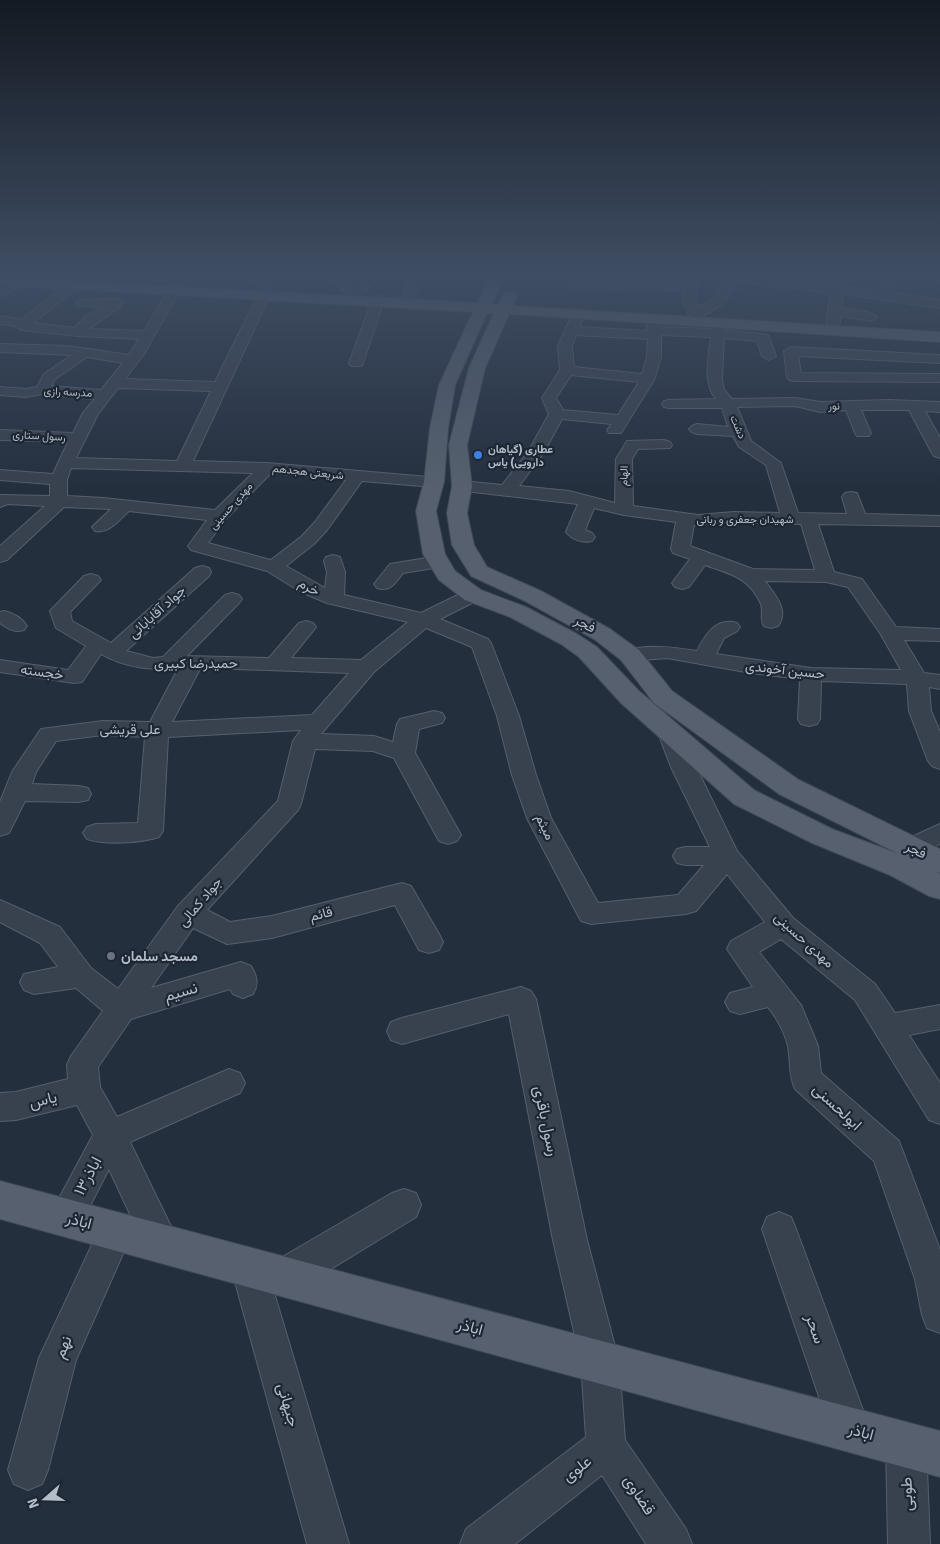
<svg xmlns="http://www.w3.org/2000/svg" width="940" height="1544" font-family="Signika,Vazirmatn,sans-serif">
<rect width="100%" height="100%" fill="#242f3e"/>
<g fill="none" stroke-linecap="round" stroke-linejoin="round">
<defs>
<path id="minor" d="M253,273H265L272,291L193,461L267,463L440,478L442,482L440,486L434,487L362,481L327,530L314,544L286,566L325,588L327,572L324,561L326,557L333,555L340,557L345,572L344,595L421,613L466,591L473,589L480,591L483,595L480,599L440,619L488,639L491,643L519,716L536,775L551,818L598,903L678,895L704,865H686L677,863L673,856L677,849L686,847H710L671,767L658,733L661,728L669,726L677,728L737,851L793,918L875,984L895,1013L940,1005V1029L909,1035L940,1083V1124L929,1120L855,1000L781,939L759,952L801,1005L818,1046L821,1073L899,1141L940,1250V1333L927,1328L922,1315L915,1279L874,1161L795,1089C788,1074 791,1061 788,1046C784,1031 777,1018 768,1007L740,1014L730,1011L725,1002L730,993L753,987L727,949L731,941L765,922L727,874L696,911L686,914L591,924L581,921L527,818L512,775L497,716L472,647L426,628L374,672L321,734L374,736L393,742L397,724L400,719L434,711L442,713L445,718L442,723L419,729L415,753L461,835L457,841L448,844L439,841L394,758L373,751L315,749L301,804L298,810L207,910L230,922L272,916L402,883L411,886L439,934L443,942L439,950L429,953L419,950L395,905L272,938L227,944L193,928L151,988L241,962L251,966C257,976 259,984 253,994L243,998L233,994L230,989L131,1019L98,1067L100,1087L117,1117L229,1069L240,1073L245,1083L240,1093L130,1142L179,1243L173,1255L161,1260L149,1255L109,1169L78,1229L66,1234L54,1229L49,1217L93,1135L77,1105L16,1120L0,1121V1093L16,1092L68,1079L67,1065L71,1056L103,1011L76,988L34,994L24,990L20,982L24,974L58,967L40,943L0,922V900L60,927L91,968L118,989L178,906L278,801L293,741L301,730L168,737L163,831L159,837C141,843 105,845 87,839L83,833L87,827L96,824L138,823L145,737L103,735L56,741L36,772L32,784L79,786L88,788L91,794L88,800L79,802L25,801L9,833L0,836V802L12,772L41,729L103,721L150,722L178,669C151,670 125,668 101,654L82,682L74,683L0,672V660L68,670L86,646L56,628L50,611L84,576L91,574L98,576L101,580L70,612L72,621L111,643L195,568L202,566L209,568L211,572L209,576L126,651L153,658L163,657L225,595L232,593L239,595L242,599L239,603L187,656L269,658L299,623L306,621L313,623L316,627L291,658L361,660L408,622L327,603L301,592L267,571L191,550L188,546L207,520L129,511C119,520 109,534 95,531L92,527L111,509L64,507L7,560L0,562V546L45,506L8,504L0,507V495L50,496V484L0,480V470L53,474L68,442L0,440V430L73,433L83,413L95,399L42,394L26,397L0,395V387L26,389L37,387L44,374L72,355L0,352V344L68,346L129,355L139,339L78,336L21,330L15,326L0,324V316L21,320L74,278H82L84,281L82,284L33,323L75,328L85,317L102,307L78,306L76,303L78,300L117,299L121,300L123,303L121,306L89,329L144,331L172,283H180L182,286L144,354L125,379L215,382L260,291ZM87,357L123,363L101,390L51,386L55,379ZM118,388L211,391L177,461L76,458L98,414ZM71,468L253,473L215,510L103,498L67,496V480ZM271,473L346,480L315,522L302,536L271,560L208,543L225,520ZM210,668L349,673L312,715L172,722L200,669Z
M326,273H339L355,289L368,273H381L359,299H351Z
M414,273H426L408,306H400L398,303Z
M627,273H639L643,282L687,283L690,273H702L695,299L698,308L714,298L732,275L736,274L832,285L834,273H846L844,287L879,291L887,273H899L890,292L940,300V308L843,294L841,308L871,313L877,317L871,321L840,316V323L833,327L826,323L831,293L740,282C728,300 715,313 694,318L688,314L683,299L685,290L574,289L568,285L574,281H630Z
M27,274L33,278L31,281L0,296V287Z
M379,294L385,298L363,363L361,366H351L349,363L373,298Z
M578,311L584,315L579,327L647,331L646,320L652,316L657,317L660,327L711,329L713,320L718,319L725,323L724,330L768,335L776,356L769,360L762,356L757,341L724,338L722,380L724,390L732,399L795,398L820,402L888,400L940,402V412L925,411L940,438V458L934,456L932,453L909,410H861L871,433L869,436H857L855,433L846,410L820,412L795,406L737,407L751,441L781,463L798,513L847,514L842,497L845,493L851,492L857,493L865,514L940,516V526L818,524L834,572L862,579L896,627L940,629V641L904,640L924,673L940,675V689L929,687L931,711L940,732V769L932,766L928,761L909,711L907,684L821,681L820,719L817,724L809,726L801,724L798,719L800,679L751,673L667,658L630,661L623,659L620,655L623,651C648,644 672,647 697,651C705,635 716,617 737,623L740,627L737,631L724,638L716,654L811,668L901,670L880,633L848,587L826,582L765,581C774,594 790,610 778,626L771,628L764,626C759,619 764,611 761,604C749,577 730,574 705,565L689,587L682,589L675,587L672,583L690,559L673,553L671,549L676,522L624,515L594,508L585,530L592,533L595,537L592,541C583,543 572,540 566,532L578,504L456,490L454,486L456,482L462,481L502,485L528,452L549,414L542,398L560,370L558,346L572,315ZM576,335L648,339L647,357L642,374L574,367L572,346ZM661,335L711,337C709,356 702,383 716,399L669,400L664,401L662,404L664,407L669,408H722L728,427L697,424L692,426L689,429L692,432L697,434L733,436L739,447L766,465L780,513L734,512L698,515L633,506L632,459L638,449L670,448L672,445L670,442L664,440L627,441L616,459L615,503L569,491L519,486L543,454L562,419L612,424L607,430L609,433H621L654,380L661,357ZM571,375L639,382L618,415L563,410L556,398ZM734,522L801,524L815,570L753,569L690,546L694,525Z
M791,347L940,355V363L798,356L801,373L940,374V382L794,381L789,380L787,377L784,351Z
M439,556L446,558L448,562L446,566L403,573C395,583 391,592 377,588L374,584L390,564Z
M4,611C13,613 22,618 27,626L24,630C14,633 9,629 0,623V612Z
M940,824V844L912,857L903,855L899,848L903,841Z
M521,987L531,991L536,999L587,1240L619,1362L625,1440L686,1529L692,1544H646L602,1475L515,1544H460L466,1529L586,1437L581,1362L553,1240L509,1014L402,1044L391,1040L387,1031L391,1022L402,1018Z
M404,1189L416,1193L421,1205L416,1217L298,1289L285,1294L273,1289L349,1544H307L231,1267L236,1254L249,1249L262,1254L268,1273L272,1263L392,1193Z
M779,1212L791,1217L796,1229L870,1429L864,1443L850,1449L836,1443L830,1429L762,1229L767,1217Z
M116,1214L128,1219L133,1231L76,1360L48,1470L42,1484L28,1490L14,1484L8,1470L39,1358L104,1219Z
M906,1424L920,1430L926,1444L930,1544H888L886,1444L892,1430Z"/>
<path id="major" d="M491,273H505L492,304L498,305L505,292H515L517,295L513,306L940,332V342L509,314L485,368L467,445L472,486L467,513L474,545L487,567L541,591L610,629L639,650L672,691L799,780L940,849V873L935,871L940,874V899L929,896L890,875L812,843L734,804L621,703L579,657L561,644L510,617L465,600L439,580L423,554L416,511L424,482L430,428L439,385L473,312L0,285V277L478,303ZM487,313H494L469,368L449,445L452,486L447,513L452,545L471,576L525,601L594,639L621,660L654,703L779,794L899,854L832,829L754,790L639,691L597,647L577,634L526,607L481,590L455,571L445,554L436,511L444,482L448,428L455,385Z
M0,1181L940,1431V1477L0,1219Z"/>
</defs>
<use href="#minor" stroke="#565f6c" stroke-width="2"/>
<use href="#major" stroke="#414a57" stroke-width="2"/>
<use href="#minor" fill="#38414e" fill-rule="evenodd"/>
<use href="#major" fill="#56606e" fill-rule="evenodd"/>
</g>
<linearGradient id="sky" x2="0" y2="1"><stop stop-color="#141a22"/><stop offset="0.56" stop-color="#3f4d63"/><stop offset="1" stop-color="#3f4d63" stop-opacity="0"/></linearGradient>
<rect width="940" height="489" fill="url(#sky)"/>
<circle fill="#3f7fe0" stroke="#1d2633" stroke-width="2" cx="478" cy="455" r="5"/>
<circle fill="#6b7280" stroke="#1d2633" stroke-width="2" cx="111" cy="956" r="5"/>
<g text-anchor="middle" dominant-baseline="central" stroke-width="4.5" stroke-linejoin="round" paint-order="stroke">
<g font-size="11" fill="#b4bcc9" stroke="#1d2633">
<text transform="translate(68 392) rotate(3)">مدرسه رازی</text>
<text transform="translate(834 406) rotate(-1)">نور</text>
<text transform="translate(738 427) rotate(67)">دشت</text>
<text transform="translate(39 436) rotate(3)">رسول ستاری</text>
<text transform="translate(308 472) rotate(6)">شریعتی هجدهم</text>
<text transform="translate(624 476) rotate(-89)">الهام</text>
<text transform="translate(231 506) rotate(-48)">مهدی حسینی</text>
<text x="745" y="519">شهیدان جعفری و ربانی</text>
</g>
<g font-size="11" font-weight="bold" fill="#b4bcc9" stroke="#1d2633" text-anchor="start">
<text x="488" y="449">عطاری (گیاهان<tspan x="488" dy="13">دارویی) یاس</tspan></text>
</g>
<g font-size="14" fill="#b4bcc9" stroke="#1d2633">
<text transform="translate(309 587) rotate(28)">خرم</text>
<text transform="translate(157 612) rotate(-42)">جواد آقابابائی</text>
<text transform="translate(585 624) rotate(28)">فجر</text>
<text x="196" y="663">حمیدرضا کبیری</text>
<text transform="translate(785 670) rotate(6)">حسین آخوندی</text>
<text transform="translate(42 672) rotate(8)">خجسته</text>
<text x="130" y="729">علی قریشی</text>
<text transform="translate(545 827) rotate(64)">میثم</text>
<text transform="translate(916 850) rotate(26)">فجر</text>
<text transform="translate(200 902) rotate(-50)">جواد کمالی</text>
<text transform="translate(321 914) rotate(-15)">قائم</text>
<text transform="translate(804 940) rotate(42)">مهدی حسینی</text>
</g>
<g font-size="14" font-weight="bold" fill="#b4bcc9" stroke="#1d2633" text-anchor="start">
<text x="121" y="956">مسجد سلمان</text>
</g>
<g font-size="16" fill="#b4bcc9" stroke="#1d2633">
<text transform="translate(181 992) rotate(-16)">نسیم</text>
<text transform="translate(43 1100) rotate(-14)">یاس</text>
<text transform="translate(837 1107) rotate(43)">ابولحسنی</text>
<text transform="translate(546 1121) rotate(78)">رسول باقری</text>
<text transform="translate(88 1176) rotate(-62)">اباذر۱۳</text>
<text transform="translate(79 1221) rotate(15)">اباذر</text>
<text transform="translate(470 1327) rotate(15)">اباذر</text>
<text transform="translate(815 1329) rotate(71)">سحر</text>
<text transform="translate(63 1347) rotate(-67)">نهم</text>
<text transform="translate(288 1405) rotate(74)">جیهانی</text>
<text transform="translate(861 1432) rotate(15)">اباذر</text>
<text transform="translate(577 1469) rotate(-38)">علوی</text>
<text transform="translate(907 1494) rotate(-92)">طوبی</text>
<text transform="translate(639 1495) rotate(57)">قضاوی</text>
</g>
</g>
<g transform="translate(45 1499) rotate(250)" stroke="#1d2633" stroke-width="4" paint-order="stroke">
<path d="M0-4L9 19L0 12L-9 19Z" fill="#b4bcc9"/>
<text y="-8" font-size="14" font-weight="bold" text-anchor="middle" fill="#b4bcc9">N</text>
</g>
</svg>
